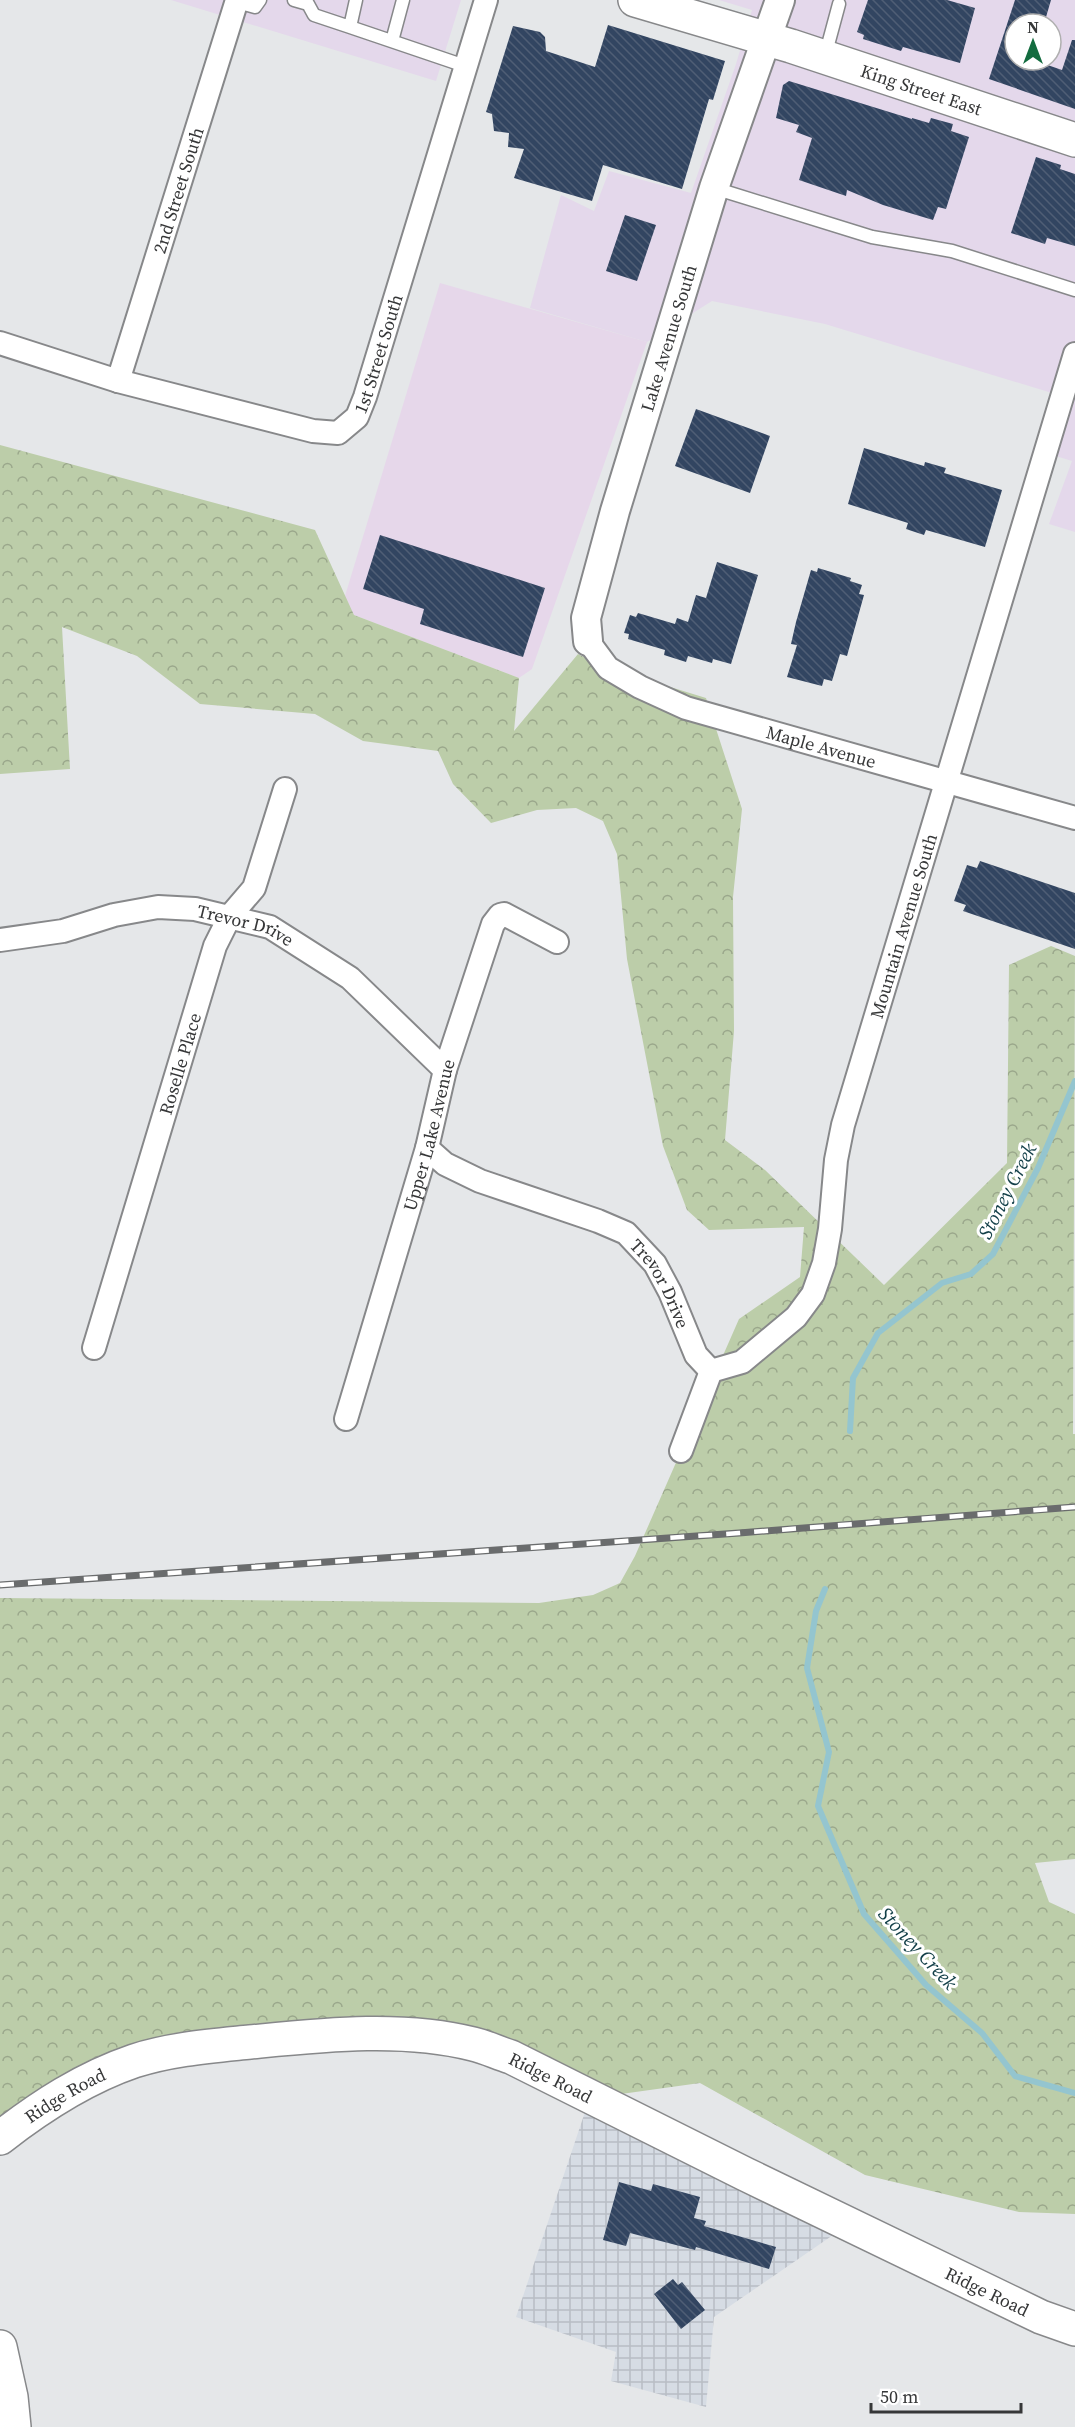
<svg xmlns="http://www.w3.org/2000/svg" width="1075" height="2427" font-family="'Source Serif 4',serif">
<defs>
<pattern id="industrial-grid" width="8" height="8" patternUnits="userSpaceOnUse" patternTransform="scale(1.5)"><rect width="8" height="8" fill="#d6dce4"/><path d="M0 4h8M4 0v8" fill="none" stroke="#b8bdc4"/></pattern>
<pattern id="forest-crowns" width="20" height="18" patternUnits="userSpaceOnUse" patternTransform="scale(1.5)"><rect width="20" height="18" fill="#bccda9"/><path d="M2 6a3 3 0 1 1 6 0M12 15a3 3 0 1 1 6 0" fill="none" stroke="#9aa78b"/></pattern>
<pattern id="building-back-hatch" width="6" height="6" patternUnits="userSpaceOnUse" patternTransform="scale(1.5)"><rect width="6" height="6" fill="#324561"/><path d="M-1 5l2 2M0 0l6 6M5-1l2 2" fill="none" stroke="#4f5e75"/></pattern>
</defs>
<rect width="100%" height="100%" fill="#e5e7e9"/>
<path fill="#e4d8eb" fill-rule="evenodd" d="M171,0H461L436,81Z
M719,0H1075V532L1049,524L1072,461L1033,449L1052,393L825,324L712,301L647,342L530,308L561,195L594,211L609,171L691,193L736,64L752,10ZM1015,24H1051V60H1015Z"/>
<path fill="url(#industrial-grid)" d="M586,2109L836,2233L714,2317L706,2407L611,2381L616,2352L516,2317Z"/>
<path fill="#e6d7ea" d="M440,283L647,342L532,669L519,678L354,615L345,596Z"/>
<path fill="url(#forest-crowns)" d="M0,445L315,530L354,615L519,678L514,731L578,654L599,665L706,698L742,809L733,897L734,1031L725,1140L765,1170L884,1285L1007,1163L1009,965L1051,946L1075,956L1073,1434H1075V1859L1035,1863L1049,1902L1075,1914V2214L1019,2212L865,2175L700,2083L614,2095L461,2029L228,2028L96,2057L0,2117V1598L539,1603L593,1595L620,1583L635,1556L739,1319L800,1277L804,1227L709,1230L687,1210L663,1146L627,959L617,854L603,821L576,808L537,810L491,823L453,784L438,751L363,741L315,714L200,704L137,656L62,627L70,769L0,774Z"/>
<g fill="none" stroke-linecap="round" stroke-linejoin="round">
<path stroke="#94c5cf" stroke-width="6" d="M850,1431L853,1378L878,1333L942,1283L971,1274L993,1254L1038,1168L1075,1081
M825,1589L816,1611L807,1668L829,1752L818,1806L864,1914L926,1985L982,2033L1015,2076L1075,2093"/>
</g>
<path fill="url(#building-back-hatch)" d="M868,0H947L975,8L960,63L903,47L901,51L863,39L864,35L857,32Z
M1015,0H1051L1044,24H1015V60H1033L1062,70L1072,40H1075V109L989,79Z
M608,25L725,61L713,100L709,99L682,189L603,165L592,201L514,178L524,149L508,147L509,133L494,131L492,114L486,112L513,26L540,32L545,37L546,51L595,67Z
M789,81L912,119V118L929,123L931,118L953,124L951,131L969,137L946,209L938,207L933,220L883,205L847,190L846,196L799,180L812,138L796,132L799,125L776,118L783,85Z
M1036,157L1061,165L1060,169L1075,174V246L1047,238L1045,244L1011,233Z
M625,215L656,225L637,281L606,271Z
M696,409L770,436L750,493L675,466Z
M864,448L924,466L925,462L946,468L944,473L1002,490L985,547L926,530L924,535L906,529L908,523L848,504Z
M380,535L545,588L523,657L420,624L424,609L363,589Z
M717,562L758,575L731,664L713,659L712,663L688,656L686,662L664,655L665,650L628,639L629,634L624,633L630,615L636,617L638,613L675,624L677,618L688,622L696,595L706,598Z
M818,568L851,578L850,581L862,585L859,594L864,595L847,656L840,654L832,681L824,679L822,686L787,677L797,645L791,644L796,622L811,570L817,572Z
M980,861L1075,893V949L963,911L966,905L954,901L967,865L977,868Z
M619,2182L651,2191L653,2184L700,2197L694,2218L706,2221L704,2226L776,2247L769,2269L696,2247L695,2250L630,2233L626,2246L603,2240Z
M673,2279L678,2285L682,2282L705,2310L681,2329L654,2294Z"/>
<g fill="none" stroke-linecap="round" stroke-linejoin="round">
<defs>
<path id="service" d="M294,0L308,4L314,15L350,27
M356,0L350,27L465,66
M237,2L255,7L260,0
M392,41L403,0
M825,56L839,4
M714,188L872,237L952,251L1075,290"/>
<g id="minor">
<path id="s1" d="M0,343L118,381L313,431L338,433L357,417L365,397L486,0"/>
<path id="s2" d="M118,381L237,0"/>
<path id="s3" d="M588,641L608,668L640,687L686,708L1075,818"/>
<path id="s4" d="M0,940L63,931L114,915L158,907L195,909L270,927L350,978L445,1070"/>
<path id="s5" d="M427,1148L445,1164L480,1181L598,1221L626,1233L655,1264L670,1292L696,1355L711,1371"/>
<path id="s6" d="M94,1348L215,946L230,916L254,888L285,789"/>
<path id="s7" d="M346,1419L427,1148L445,1070L493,924L500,915L504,914L557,942"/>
<path id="s8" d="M681,1451L711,1371L742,1362L796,1317L813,1294L824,1263L830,1229L836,1160L843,1125L1075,354"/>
</g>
<g id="tertiary">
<path id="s9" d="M588,641L586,618L615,511L714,188L780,0"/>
</g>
<g id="secondary">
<path id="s10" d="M635,0L791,46L1075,140"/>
<path id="s11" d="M0,2138C41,2106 84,2078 134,2061C171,2049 211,2046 250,2042C322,2035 402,2026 473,2044C486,2047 498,2053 511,2057L745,2174L1041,2317L1075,2329"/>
<path d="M0,2347L11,2397L14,2427"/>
</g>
</defs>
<use href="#service" stroke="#87888a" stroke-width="15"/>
<use href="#minor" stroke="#87888a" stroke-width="26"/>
<use href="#tertiary" stroke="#87888a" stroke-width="32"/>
<use href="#secondary" stroke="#87888a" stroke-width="36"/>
<use href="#service" stroke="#fff" stroke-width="12"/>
<use href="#minor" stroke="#fff" stroke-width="22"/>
<use href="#tertiary" stroke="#fff" stroke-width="28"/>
<use href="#secondary" stroke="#fff" stroke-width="33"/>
<defs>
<path id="rail" d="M0,1585L739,1533L1075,1507"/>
</defs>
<use href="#rail" stroke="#6a6c6d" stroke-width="7"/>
<use href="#rail" stroke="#fff" stroke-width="4.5" stroke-dasharray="14" stroke-linecap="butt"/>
</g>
<g text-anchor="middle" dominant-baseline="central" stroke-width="6" stroke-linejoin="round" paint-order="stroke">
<g font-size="18" fill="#363738" stroke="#fff">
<text stroke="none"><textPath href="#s10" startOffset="300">King Street East</textPath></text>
<text stroke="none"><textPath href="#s2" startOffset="200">2nd Street South</textPath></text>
<text stroke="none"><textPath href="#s9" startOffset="315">Lake Avenue South</textPath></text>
<text stroke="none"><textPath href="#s1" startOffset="442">1st Street South</textPath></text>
<text stroke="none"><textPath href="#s3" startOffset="262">Maple Avenue</textPath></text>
<text stroke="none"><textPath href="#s8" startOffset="597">Mountain Avenue South</textPath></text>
<text stroke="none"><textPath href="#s4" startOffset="252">Trevor Drive</textPath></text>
<text stroke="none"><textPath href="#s6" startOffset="297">Roselle Place</textPath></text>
<text stroke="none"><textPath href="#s7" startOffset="296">Upper Lake Avenue</textPath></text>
<text stroke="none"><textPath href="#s5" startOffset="280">Trevor Drive</textPath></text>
<text stroke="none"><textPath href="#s11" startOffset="582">Ridge Road</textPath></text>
<text stroke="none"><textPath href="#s11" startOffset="78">Ridge Road</textPath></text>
<text stroke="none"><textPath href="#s11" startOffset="1068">Ridge Road</textPath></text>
</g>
<g font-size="20" font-style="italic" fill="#123f48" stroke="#fff">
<text transform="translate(1007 1191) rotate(-63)">Stoney Creek</text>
<text transform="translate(918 1948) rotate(47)">Stoney Creek</text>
</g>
</g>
<g transform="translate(1033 42)"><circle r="28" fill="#ffffff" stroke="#afafaf" stroke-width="1.5"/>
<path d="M0-4.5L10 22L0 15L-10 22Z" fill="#136c3f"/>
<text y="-9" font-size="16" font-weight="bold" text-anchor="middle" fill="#363738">N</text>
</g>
<path d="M871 2403v9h150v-9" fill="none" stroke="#363738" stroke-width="3"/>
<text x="880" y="2403" font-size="18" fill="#363738" stroke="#ffffff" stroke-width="4.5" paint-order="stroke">50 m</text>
</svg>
